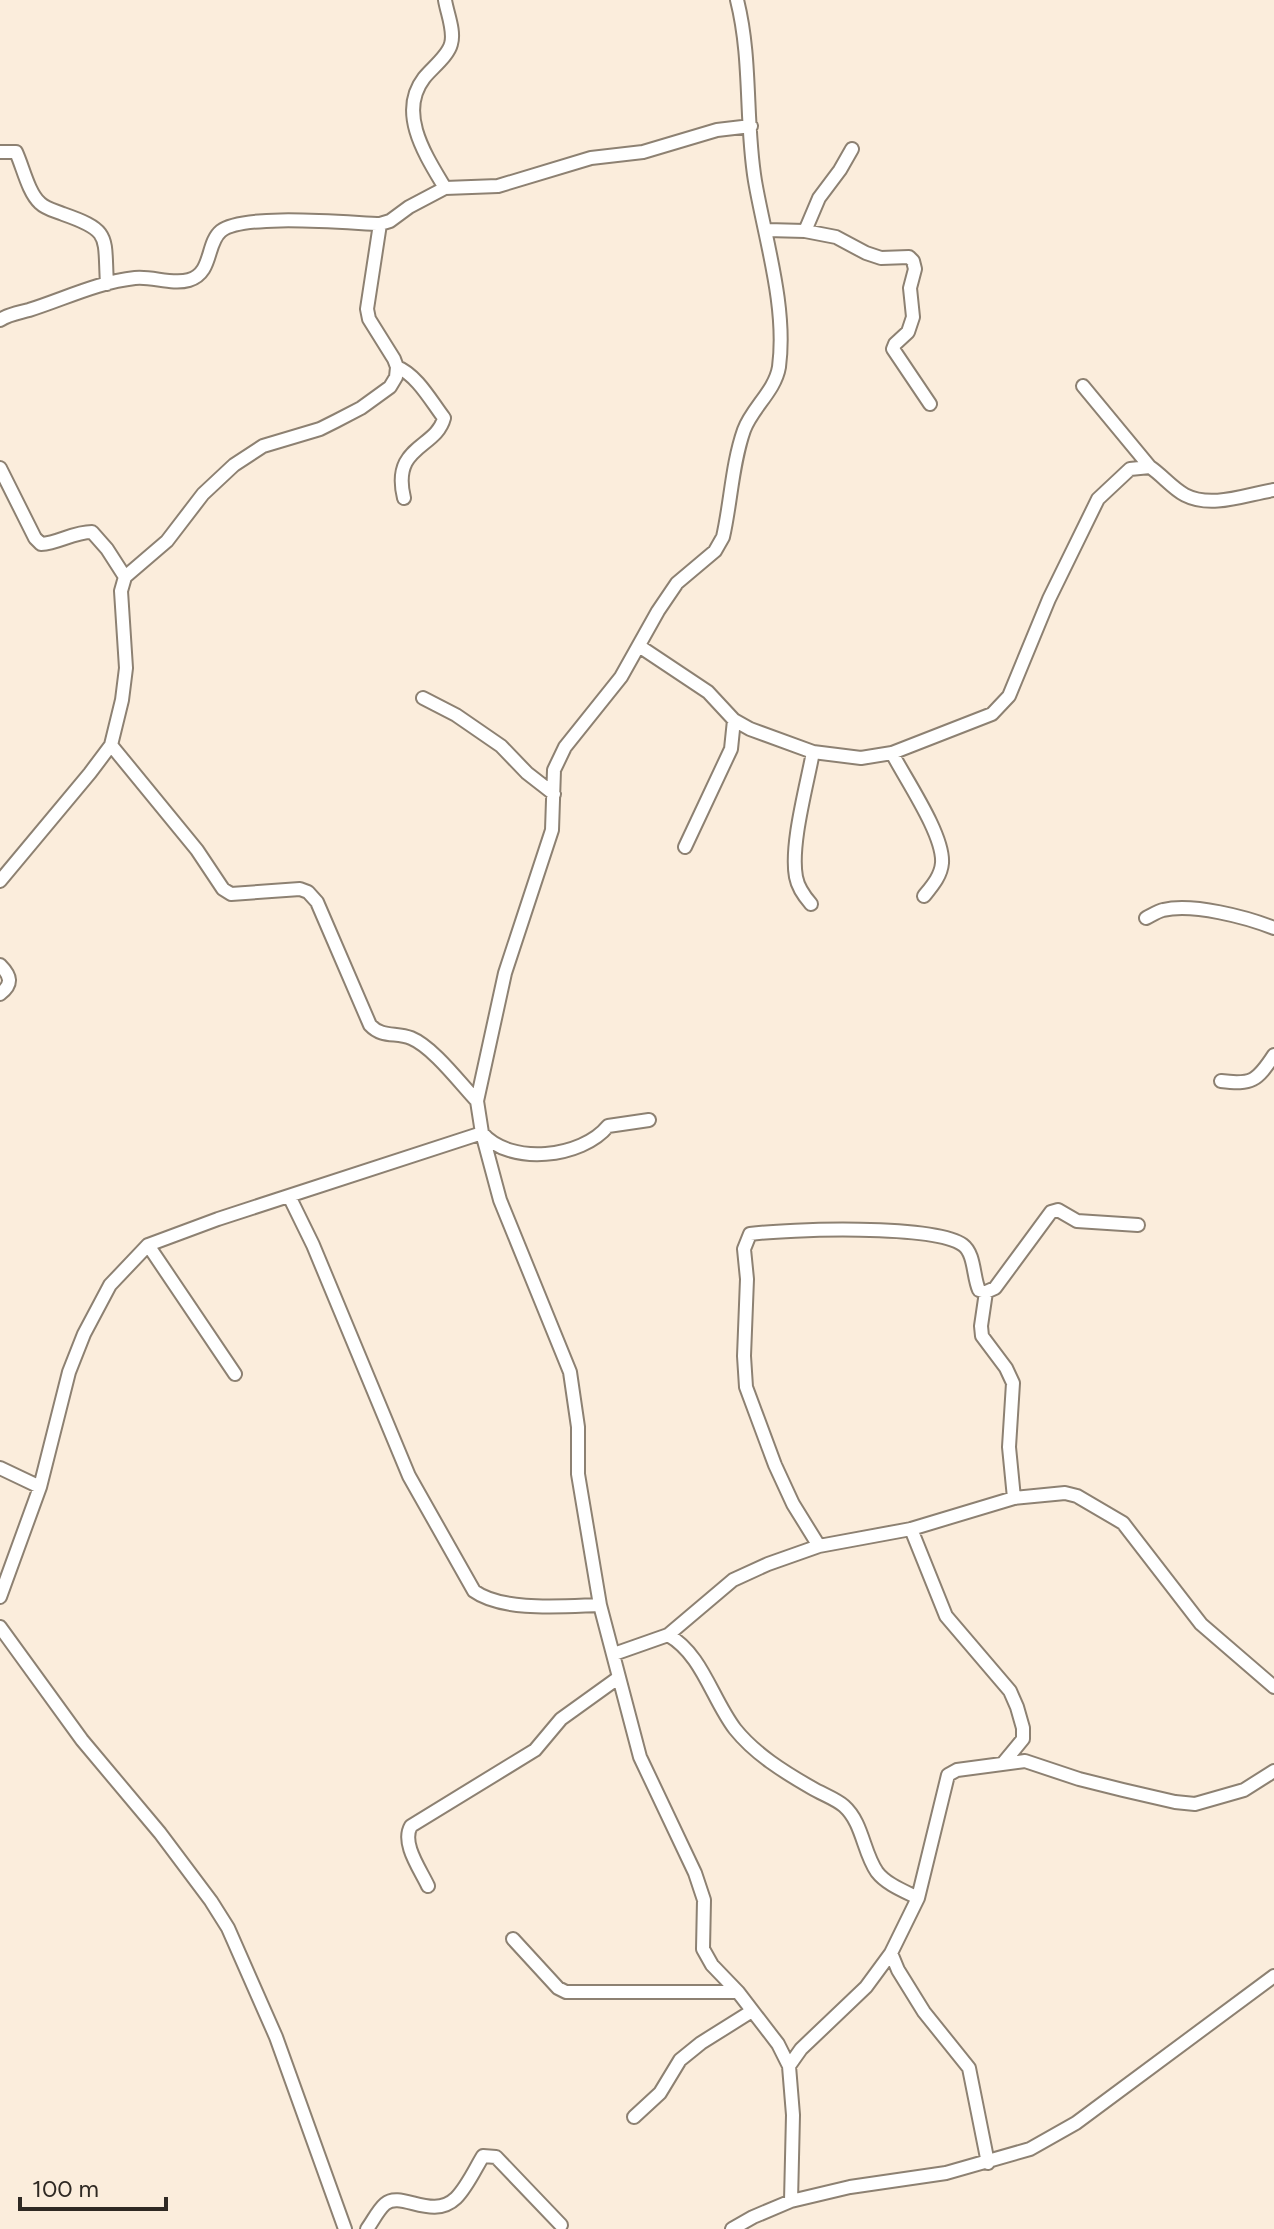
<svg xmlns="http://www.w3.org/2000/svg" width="1274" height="2229" font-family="Figtree,sans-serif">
<rect width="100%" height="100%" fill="#fbeddc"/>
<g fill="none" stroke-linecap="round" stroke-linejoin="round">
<defs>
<path id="minor" d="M737,0C752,59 745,121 755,181C765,239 787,307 779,367C775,391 752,408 744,430C732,464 731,502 723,537L715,551L677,583L658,611L621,677L565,747L554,770L552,830L505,973L477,1101L482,1133L500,1200L570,1372L578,1427V1474L600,1605L640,1757L695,1873L704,1900L703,1949L712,1965L738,1992L778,2044L789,2066L793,2115L791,2201
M0,152H16C23,167 28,192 40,203C46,209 56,211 63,214C112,231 104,236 107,284
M445,188C426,156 397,113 424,78C432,68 448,56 451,44C455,31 447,13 445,0
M767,230L805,231L836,237L866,253L881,258L909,257L913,261L915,269L910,288L913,317L908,332L895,344L893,349L930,404
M805,231L819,198L840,170L852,149
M0,320C9,314 18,313 29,310C64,299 98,282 135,278C152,276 172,285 189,280C213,273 206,243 221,231C243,213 349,223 380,224L390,221L409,207L445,188L498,186L591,158L643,152L717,130L751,126
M397,367C417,375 431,401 444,418C436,449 391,445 404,498
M1083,386L1150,467
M0,468L35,538L41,544C59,543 73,532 92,532L107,549L125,577
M639,646L708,692L734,720L750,729L813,752L861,758L892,753L992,714L1009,696L1049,599L1098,499L1130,469L1150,467C1162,475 1172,488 1185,495C1212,509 1247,494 1274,490
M423,698L456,715L501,746L527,773L554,794
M111,745L197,850L223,889L231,894L300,889L308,892L317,902L370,1025C382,1038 396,1032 411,1038C433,1047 460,1083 477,1101
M892,753C906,780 944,835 942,863C941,876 932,886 924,896
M685,847L731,749L734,720
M0,881L90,773L111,745L122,700L126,668L121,591L125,577L167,541L203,494L234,465L263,446L320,429L336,421L361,408L390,387L396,377L397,367L394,359L369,319L367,309L380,224
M811,904C804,896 798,888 796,877C790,845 807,785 813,752
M1146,918C1152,915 1158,911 1163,910C1193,903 1246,917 1274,928
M0,965C11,976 13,984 0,994
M1221,1081C1252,1085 1257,1081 1274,1055
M289,1196L313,1245L409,1476L474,1591C503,1612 565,1606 600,1605
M148,1245L235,1374
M986,1292L981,1326L982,1336L1006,1368L1013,1383L1009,1447L1014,1498
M0,1468L40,1487
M911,1529L946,1616L1010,1691L1017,1707L1023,1728V1739L1004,1762
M819,1546L793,1504L775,1465L746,1387L744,1356L747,1279L744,1249L750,1234C788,1229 934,1224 963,1245C975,1254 973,1277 979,1290L986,1292L995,1288L1051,1212L1058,1210L1077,1221L1138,1225
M0,1597L40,1487L69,1372L84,1334L110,1285L148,1245L218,1219L482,1133C510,1166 582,1158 608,1126L649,1120
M0,1627L82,1740L160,1833L211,1901L228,1928L276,2037L345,2229
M668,1635C702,1654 712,1699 735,1729C755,1754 784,1772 812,1788C822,1794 836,1799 844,1806C863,1823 863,1852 877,1872C886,1884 904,1891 918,1898
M614,1654L668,1635L733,1580L768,1564L819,1546L911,1529L1014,1498L1065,1493L1077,1496L1123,1523L1201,1624L1274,1687
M428,1886C420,1869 401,1843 411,1826L535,1750L561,1719L618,1678
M513,1939L558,1988L566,1992H738
M891,1953L898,1970L924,2012L969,2068L988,2163
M789,2066L801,2049L866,1987L891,1953L918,1898L948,1775L957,1770L1025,1761L1079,1779L1123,1790L1175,1802L1195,1804L1244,1790L1274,1771
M634,2117L660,2093L680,2060L701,2043L752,2011
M367,2229C373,2221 378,2210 385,2204C401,2190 432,2221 456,2198C467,2187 475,2169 483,2156L496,2157L561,2225
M732,2229L753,2217L791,2201L850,2187L946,2173L1030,2149L1076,2123L1274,1976"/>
</defs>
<use href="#minor" stroke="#8d8172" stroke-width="16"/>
<use href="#minor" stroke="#fff" stroke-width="12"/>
</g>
<path d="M20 2197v12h146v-12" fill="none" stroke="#2f2923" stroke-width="4"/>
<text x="32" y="2197" font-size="24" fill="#2f2923" stroke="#fbeddc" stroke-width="6" paint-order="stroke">100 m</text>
</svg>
